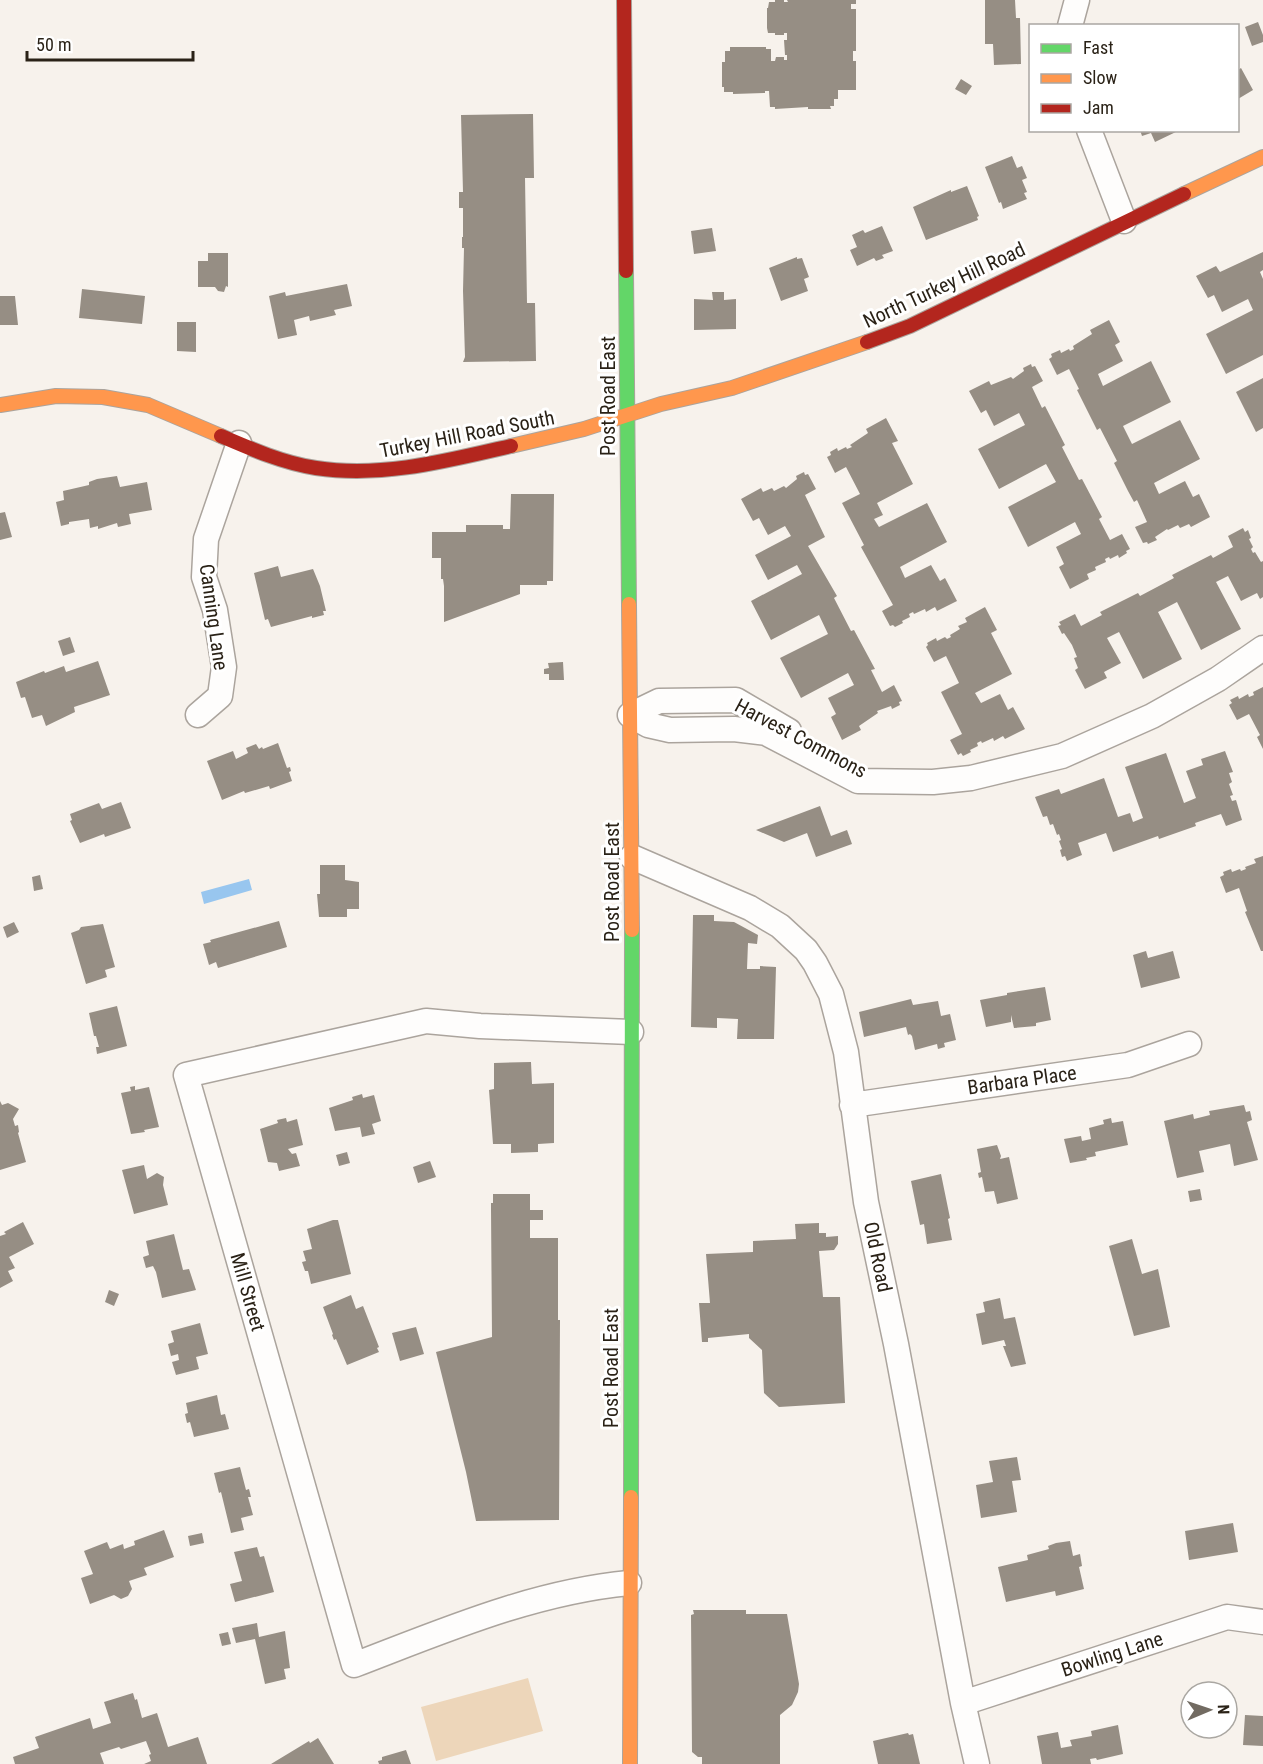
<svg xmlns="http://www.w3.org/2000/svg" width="1263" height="1764" font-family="'Roboto Condensed',sans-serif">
<rect width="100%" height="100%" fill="#f7f2ec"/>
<path fill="#edd6ba" d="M528,1678L543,1731L436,1761L421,1707Z"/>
<path fill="#98c6ef" d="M249,879L252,890L204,904L201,892Z"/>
<path fill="#968e84" d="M775,0H784V2H788L787,0H856V4H851V9H856V51H853V61H856V90H838V99H834V106H830L831,109H808V107L775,109V107H770L769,91H765V93L733,94V92H724V87H722V62H725V51H730V47H766V49H771V61H775L776,57H784V60H787V55H785L784,40H787V33H784V35H775V33H768L767,28V8H768L769,2H775Z
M985,0H1015L1016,18H1020L1021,64L994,65L993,44H985Z
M1258,22L1263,35V42L1252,46L1245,27Z
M1241,68L1253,90L1238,99V70Z
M961,79L972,86L966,95L955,89Z
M533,114L534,178H525L527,303H535L536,361L463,362L465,357L463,291L464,248H462V237H463V208H459V192H463L461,115Z
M1140,130H1180L1155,142L1151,133L1142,136Z
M1012,156L1017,168L1022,166L1027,178L1022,180L1027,192L1024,193L1027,199L1003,209L1001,202L999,203L985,167Z
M967,186L979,216L977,217L978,220L926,240L913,207L951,190V192Z
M882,226L893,251L882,255L884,258L876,261L874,258L857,266L850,250L857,247L852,235L863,230L865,233Z
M712,228L716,251L694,254L691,231Z
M1263,252V270L1260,272L1263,279V355L1226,374L1206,334L1253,310L1248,299L1222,312L1214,295L1208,298L1196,276L1216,266L1220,272Z
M208,253H228V287L226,286L224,292L218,291L215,287H198V261H208Z
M797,257V259L802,258L809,277L804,279L808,291L781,301L769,268Z
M347,284L352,306L334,310L336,315L310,321L309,316L294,320L297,335L278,339L269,296L285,292L286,296Z
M82,289L145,296L142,324L79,318Z
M712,292H724V300L736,299V329L694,330V299L713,300Z
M0,296H15L18,325H0Z
M1109,320L1120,342L1115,345L1123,361L1098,374L1103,386L1151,361L1171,402L1123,426L1132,444L1180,420L1200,459L1154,483L1159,494L1185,481L1193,497L1199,494L1210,517L1191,527L1189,524L1180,528L1178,525L1168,530L1167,529L1155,537L1157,540L1148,544L1147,542L1143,543L1135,527L1147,522L1137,500L1134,502L1128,491L1114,463L1117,461L1100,428L1097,430L1077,390L1079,389L1069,369L1057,375L1049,359L1052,357L1051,354L1060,350L1061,353L1069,349L1070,351L1074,349L1073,346L1092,334L1090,330Z
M177,322H196V352L177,351Z
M1031,364L1032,367L1035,366L1043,381L1032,387L1042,408L1045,406L1065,445L1062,447L1079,480L1082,479L1102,517L1099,519L1110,540L1122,534L1130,549L1126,551L1127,553L1119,558L1118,555L1110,559L1109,557L1105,559L1106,562L1095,567L1096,570L1087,574L1089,579L1070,589L1059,567L1064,564L1056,547L1081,534L1075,522L1028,547L1008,507L1056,482L1046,464L999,489L978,449L1025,425L1019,413L994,426L986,410L981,413L969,391L989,381L991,385L1011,377L1013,379L1024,371L1023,368Z
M1263,378V428L1256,432L1236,392Z
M886,418L898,441L892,443L913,484L877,503L883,515L874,519L879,527L927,503L947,542L900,567L905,578L931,565L940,581L945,578L957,601L937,611L935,607L926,612L925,609L914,614L913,612L909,614L910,617L902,621L903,623L895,627L893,625L890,626L882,611L893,605L861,547L864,545L842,503L860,494L846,467L835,473L827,457L831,455L830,452L837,448L838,451L846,447L847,449L852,447L850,445L868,433L866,429Z
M804,472L805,475L808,474L816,489L805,495L825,537L808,546L837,596L834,598L851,631L854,630L875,669L871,670L882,692L894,685L902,701L899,702L900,705L892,709L891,706L877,711L878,713L859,726L861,730L842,740L831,717L836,714L828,698L854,685L848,673L801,698L780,658L828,634L819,615L771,640L751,601L802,574L797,565L768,580L755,555L791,536L785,526L768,535L759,518L753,521L741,499L761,488L763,492L772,488L774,491L784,486L786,488L797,479L796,476Z
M117,476L120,487L147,482L152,510L129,514L131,524L118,527L117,523L98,529V526L90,528L89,519L69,522V524L61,526L56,502L64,500L63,491L89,485V482L97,479Z
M511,494H554L553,581H547V585H520V594L444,622V586L443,579H441V558H432V532H466V525H503V529H510Z
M5,512L12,537L0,540V513Z
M1243,528L1245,532L1248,530L1251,538L1249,539L1253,547L1251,549L1253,553L1255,552L1261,562L1263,561V597L1260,599L1257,593L1241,601L1228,576L1216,582L1241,629L1201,650L1177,602L1158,612L1182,659L1143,679L1119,632L1107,638L1121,663L1104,672L1107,678L1085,689L1075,670L1078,668L1074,658L1077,657L1072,645L1064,633L1062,634L1058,626L1061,625L1059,622L1075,614L1081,626L1102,615L1100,612L1138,593L1140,596L1174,578L1172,575L1211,555L1213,558L1233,547L1228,536Z
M278,566L281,577L313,569L320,586L326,611H323L324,615L312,618V616L271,627L268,619L265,620L254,573Z
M985,607L997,630L991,633L1012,674L975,693L981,703L1000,694L1008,710L1013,707L1025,729L1005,739L1003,736L994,741L993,738L982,743L981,741L977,743L978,746L970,750L971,752L963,756L961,753L958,755L950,740L962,734L941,692L959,683L946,656L934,662L926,647L928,645L927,643L936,638L937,641L945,637L947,639L951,637L950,635L960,629L958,626L967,622L965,618Z
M70,637L75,652L63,656L58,641Z
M98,661L110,695L74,707L75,712L46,726L42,715L32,718L25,697L21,698L16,682L44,671L45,673L64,666L66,672Z
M563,662L564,680H549V674H544V669L549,668L548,663Z
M1263,687V749L1257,737L1260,735L1249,714L1237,720L1229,705L1232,703L1230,700L1238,696L1239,699L1248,694L1249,697L1254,695L1253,692Z
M278,743L287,768L290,767L291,771L289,772L292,781L270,789L269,786L245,793L244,791L222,800L207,761L233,751L236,759L248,753L246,748L256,744L259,749L262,747L263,749Z
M1225,751L1233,772L1229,773L1232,782L1229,784L1233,795L1230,796L1232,801L1236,800L1242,820L1226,826L1221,814L1195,823L1196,826L1159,839L1158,836L1113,852L1106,833L1078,843L1082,855L1067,861L1065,856L1062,857L1060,850L1062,849L1059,841L1061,840L1059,834L1057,835L1053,824L1050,825L1047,816L1043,817L1035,797L1059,789L1061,794L1104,778L1118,817L1130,813L1133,822L1143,818L1125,767L1166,753L1184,803L1196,798L1186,771L1203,765L1201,759Z
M121,802L131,828L105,837L104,834L80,843L70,821L72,820L70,814L99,803L102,809Z
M820,806L831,836L847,830L852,844L816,857L807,833L784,842L756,830Z
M1263,856V951H1261L1245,912L1247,911L1239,888L1226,893L1220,877L1224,875L1223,872L1231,869L1232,872L1240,869L1241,871L1246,869L1245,867L1256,863L1254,859Z
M320,865H345V880L359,882V909H347V917H319L317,894H320Z
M40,875L43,889L34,891L32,877Z
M693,915H714V921L734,922L758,935L757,944L748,943L747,969H760V966L776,967L774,1039H737L738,1019L717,1018V1028L691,1027Z
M279,921L287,947L218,968L216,962L209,965L203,944L211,942L210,940Z
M14,922L19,932L7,938L3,927Z
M103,924L115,967L105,970L107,977L86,984L71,933L79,930L81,927Z
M1146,951L1148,958L1173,951L1180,978L1141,988L1133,955Z
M1045,987L1051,1020L1036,1023V1026L1014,1028L1011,1015V1022L986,1027L980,1000L1007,995V993Z
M911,999L913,1005L938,1001L941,1016L950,1014L956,1040L944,1043L945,1047L938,1049L937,1044L915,1050L912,1036L910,1034L908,1035L906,1027L864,1037L859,1012Z
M117,1006L127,1046L97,1054L96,1047H99L96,1036H94L89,1013Z
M531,1062L532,1084L554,1083V1143L538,1144V1152L511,1153V1144H493L489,1090L494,1089V1063Z
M135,1086V1090L149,1087L159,1127L144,1130L145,1132L131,1134L121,1093L131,1091L130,1087Z
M362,1094L363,1098L374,1095L381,1121L372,1124L375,1134L362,1137L360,1127L335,1131L329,1108L353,1100L352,1097Z
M0,1101L2,1105L8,1103L19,1109L13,1119L15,1126L18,1125L19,1132L18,1133L26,1162L0,1170Z
M1244,1105L1246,1112L1250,1111L1252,1120L1247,1122L1258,1160L1234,1166L1230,1144L1199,1151L1204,1172L1177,1178L1164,1121L1193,1114L1194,1119L1210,1115L1209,1111Z
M286,1118L287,1122L297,1119L303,1145L288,1149L292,1154L296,1153L300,1166L279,1171L277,1163L268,1162L260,1129L278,1123L277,1120Z
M1111,1118L1112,1123L1123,1121L1128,1145L1095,1152L1096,1156L1086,1158L1087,1160L1070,1163L1064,1139L1081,1136L1082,1141L1091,1139L1089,1128L1104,1124L1103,1120Z
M997,1145L1001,1156L1000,1159L1009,1157L1018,1199L997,1204L994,1191L985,1192L982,1177L979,1178L978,1173L981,1172L977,1149Z
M347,1152L350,1163L339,1166L336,1155Z
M430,1161L436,1177L418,1183L413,1167Z
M144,1165L147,1179L157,1173L164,1177L163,1185L168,1205L134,1214L122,1170Z
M941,1174L950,1218L948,1219L952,1240L927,1244L924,1224L920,1225L911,1181Z
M1200,1189L1202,1200L1190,1202L1188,1191Z
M493,1194H530V1210H543V1220H530V1238H558V1320H560L559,1520L476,1521L466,1472L436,1352L492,1337L491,1208V1203H493Z
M333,1220H338L351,1274L311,1284L308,1271H305L302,1262L306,1261L303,1251L312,1249L307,1229Z
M23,1222L34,1244L9,1257L15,1268L8,1271L13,1281L0,1288V1236L6,1234L4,1232Z
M819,1223V1233H826V1237L838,1236V1244L834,1250L819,1251L823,1297H840L845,1403L779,1407L764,1393L762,1350L749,1338V1334L708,1338V1342H702L699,1303H710L706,1254L753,1252V1241L796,1239L795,1224Z
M174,1234L183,1270L189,1269L196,1290L162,1298L156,1272L153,1266L146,1268L143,1257L149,1255L146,1241Z
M1132,1239L1142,1274L1158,1269L1170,1327L1134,1336L1109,1246Z
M109,1290L119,1294L114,1306L105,1302Z
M351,1295L356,1309L363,1306L379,1347L377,1348L379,1352L347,1365L336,1339L334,1340L332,1335L333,1334L323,1307Z
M1000,1298L1004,1319L1015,1317L1026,1364L1011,1367L1003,1346H1006L1004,1340L982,1345L976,1314L985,1312L983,1302Z
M200,1323L208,1354L196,1357L199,1369L176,1375L172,1362L179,1360L178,1354L171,1356L168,1344L174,1342L171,1331Z
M416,1327L424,1354L400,1361L392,1333Z
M217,1395L221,1415L225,1414L229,1429L194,1437L190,1422L187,1423L185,1414L188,1413L186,1403Z
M1017,1457L1021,1480L1012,1481L1017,1512L981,1518L976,1485L993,1482L989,1461Z
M240,1467L246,1490L249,1489L251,1497H248L253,1515L241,1518L244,1530L231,1533L221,1492L219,1493L214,1473Z
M1233,1523L1238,1552L1189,1560L1185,1531Z
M164,1530L174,1557L144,1568L147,1575L129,1581L132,1589L128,1596L121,1599L114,1595L90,1604L81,1578L93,1574L84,1551L107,1542L110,1549L123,1544L124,1549L135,1545L134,1541Z
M202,1533L204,1543L190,1546L188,1536Z
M1070,1541L1073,1556L1080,1554L1082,1566L1079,1567L1084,1589L1056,1596L1055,1591L1006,1602L998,1567L1028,1560L1027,1555L1049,1549L1048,1546L1056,1543Z
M257,1547L260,1557L264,1556L274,1592L235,1602L230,1584L242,1581L234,1552Z
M693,1610H746V1614H787L799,1684L798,1692L792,1705L780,1715V1764H702V1757H698L692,1752L691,1615L694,1614Z
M257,1623L259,1637L285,1631L290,1668L284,1669L286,1679L265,1684L255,1639L236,1643L232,1628Z
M228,1632L231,1644L222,1646L219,1634Z
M133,1693L135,1700L137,1699L142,1718L157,1713L168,1747L198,1737L207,1764H144L151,1761L149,1755L151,1754L146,1741L121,1749L119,1747L100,1753L104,1764H15L13,1757L39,1748L35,1737L90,1718L93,1729L111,1723L104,1702Z
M1245,1715L1263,1716V1746L1243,1745Z
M1118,1725L1123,1754L1097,1760L1096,1758L1090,1759L1091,1764H1042L1037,1736L1058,1732L1061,1748L1072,1746L1070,1740L1092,1736L1091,1731Z
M908,1733L909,1735L913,1734L920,1764H878L873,1741Z
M318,1738L334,1764H271L309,1741L310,1743Z
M406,1750L411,1764H379L378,1761L382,1760V1757Z"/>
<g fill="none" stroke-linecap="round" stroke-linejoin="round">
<defs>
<path id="street" d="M1070,26L1077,0
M1089,130L1124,221
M198,715L220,696L224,667L215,610L204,577L206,539L239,443
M630,715L648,725L670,730L734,729L766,733L858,781L933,782L971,778L1062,756L1152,716L1218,679L1263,648
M630,715L659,701L736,700L789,731
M632,857L750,908L780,926L806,950L815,963L831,994L846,1052L866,1202L896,1344L963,1703L977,1764
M852,1105L1128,1065L1189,1044
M629,1583C533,1592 443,1631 354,1665L186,1075L426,1021L480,1026L631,1032
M963,1703L1227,1617L1263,1622"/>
<path id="fast" d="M626,271L629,604
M631,1497L632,930"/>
<path id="slow" d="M1184,194L1263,157
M0,405L56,396L103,397L148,405L221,436
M511,446L584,429L661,404L732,388L867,342
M629,604L632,930
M630,1764L631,1497"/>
<path id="jam" d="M624,0L626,271
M867,342L910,326L1184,194
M221,436C251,449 283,463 316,468C382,478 446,461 511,446"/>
</defs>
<use href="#street" stroke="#aba49d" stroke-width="27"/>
<use href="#fast" stroke="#aba49d" stroke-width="16"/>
<use href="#slow" stroke="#aba49d" stroke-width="16"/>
<use href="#jam" stroke="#aba49d" stroke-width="16"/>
<use href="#street" stroke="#fefdfc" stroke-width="24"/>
<use href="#fast" stroke="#63d668" stroke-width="14"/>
<use href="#slow" stroke="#ff974d" stroke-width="14"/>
<use href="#jam" stroke="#b3261e" stroke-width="14"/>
</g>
<g text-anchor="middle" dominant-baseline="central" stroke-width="6" stroke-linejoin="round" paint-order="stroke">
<g font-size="20" fill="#2a2217" stroke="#fff">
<text transform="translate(944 285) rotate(-25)">North Turkey Hill Road</text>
<text transform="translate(608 396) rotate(-90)">Post Road East</text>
<text transform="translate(467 434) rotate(-11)">Turkey Hill Road South</text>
<text transform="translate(214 617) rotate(82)">Canning Lane</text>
<text transform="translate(801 738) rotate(28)">Harvest Commons</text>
<text transform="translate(612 882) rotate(-90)">Post Road East</text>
<text transform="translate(1022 1080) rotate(-8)">Barbara Place</text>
<text transform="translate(878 1257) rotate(78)">Old Road</text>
<text transform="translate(248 1292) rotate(74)">Mill Street</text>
<text transform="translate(611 1368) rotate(-90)">Post Road East</text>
<text transform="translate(1112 1654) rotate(-18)">Bowling Lane</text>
</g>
</g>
<rect x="1029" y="24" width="210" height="108" fill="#ffffff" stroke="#aaa7a2" stroke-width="1.5"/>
<rect x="1041" y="44" width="30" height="9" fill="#63d668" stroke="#aaa7a2" stroke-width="1.5"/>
<text x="1083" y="54" font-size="18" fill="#2a2217">Fast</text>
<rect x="1041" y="74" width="30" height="9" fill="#ff974d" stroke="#aaa7a2" stroke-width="1.5"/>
<text x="1083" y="84" font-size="18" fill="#2a2217">Slow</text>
<rect x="1041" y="104" width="30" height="9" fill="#b3261e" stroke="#aaa7a2" stroke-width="1.5"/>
<text x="1083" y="114" font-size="18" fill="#2a2217">Jam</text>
<g transform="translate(1209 1710) rotate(88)"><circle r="28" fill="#ffffff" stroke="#aaa7a2" stroke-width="1.5"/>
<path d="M0-4.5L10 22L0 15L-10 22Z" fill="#726b62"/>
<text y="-9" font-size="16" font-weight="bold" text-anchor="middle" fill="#2a2217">N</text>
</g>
<path d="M27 51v9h166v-9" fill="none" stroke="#2a2217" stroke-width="3"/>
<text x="36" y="51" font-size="18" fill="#2a2217" stroke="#ffffff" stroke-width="4.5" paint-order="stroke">50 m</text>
</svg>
